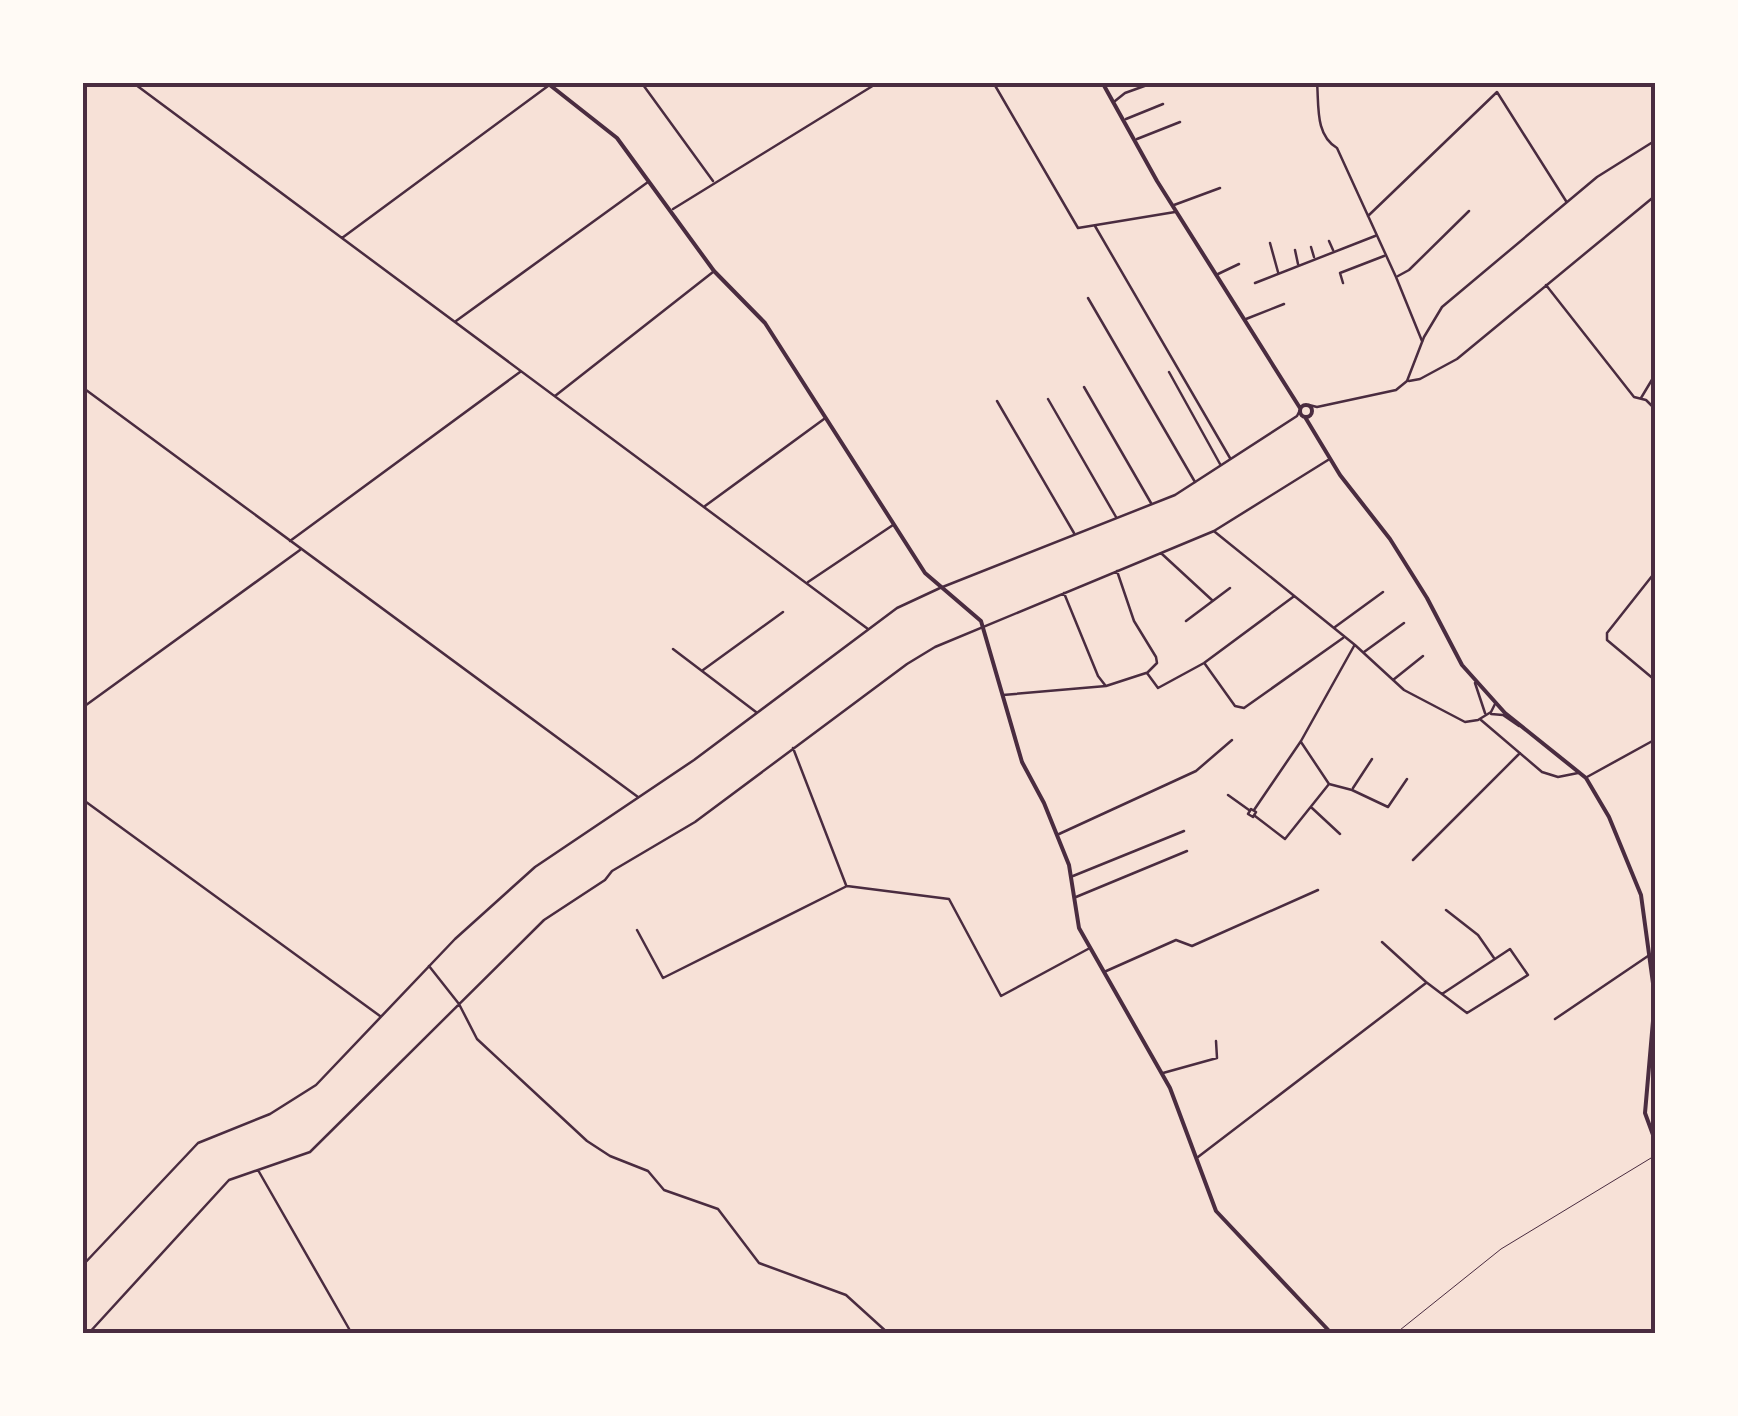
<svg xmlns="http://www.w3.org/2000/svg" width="1738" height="1416" font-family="Signika,sans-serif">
<rect width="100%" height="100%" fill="#f7e1d7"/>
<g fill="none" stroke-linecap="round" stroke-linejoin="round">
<path stroke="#4a2c40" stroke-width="1" d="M1395,1334L1501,1249L1656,1155"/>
<path stroke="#4a2c40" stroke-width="2.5" d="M132,82L868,629
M641,82L713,181
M993,82L1078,228L1175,212
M1317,82C1319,106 1315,135 1337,148L1396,277L1422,341
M1115,101L1125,93L1150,84
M1126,119L1163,104
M1137,139L1180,122
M1174,205L1220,188
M673,209L879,82
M1368,216L1497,92L1566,201
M1095,226L1230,458
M342,238L548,86
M1329,241L1333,250
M1270,243L1278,272
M1311,247L1314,257
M1295,250L1298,264
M1218,274L1239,264
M1398,276L1409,270L1469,211
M1255,283L1375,236
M1343,283L1340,273L1384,256
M1546,285L1634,397L1646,400L1656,410
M1088,298L1195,482
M1246,319L1284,304
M456,321L648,182
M1169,372L1220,464
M1409,381L1420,379L1457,359L1656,195
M82,387L638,797
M1084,387L1151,503
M555,396L713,272
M1641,398L1656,373
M1048,399L1116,517
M997,401L1074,533
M705,506L824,419
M1215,532L1355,645L1404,690L1465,722L1478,720L1491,712L1495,704
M290,541L520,372
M1162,554L1213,601
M1117,571L1134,621L1156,657L1157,663L1147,673L1158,688L1204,663L1293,597
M1656,571L1607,633V640L1656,681
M808,582L893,525
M1064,593L1098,676L1105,685
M1186,621L1230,588
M1335,627L1383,592
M673,649L756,712
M1364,652L1404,623
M1205,664L1235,706L1244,708L1343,638
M703,670L783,612
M1393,680L1423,656
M1475,683L1485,713
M1003,695L1106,686L1146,673
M82,708L300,550
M1491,714L1503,715L1519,726
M1481,720L1542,772L1558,777L1578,773
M1301,742L1329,784L1352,790L1388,807L1407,779
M793,748L846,885
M1587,777L1656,739
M1353,788L1372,759
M1228,795L1249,810
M82,799L380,1016
M1312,808L1340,834
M1251,809L1256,812L1253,817L1248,814Z
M1254,810L1301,741L1354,646
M1255,816L1285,839L1329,784
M1059,834L1196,771L1232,740
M1413,860L1520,753
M1073,876L1184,831
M1076,897L1187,851
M1446,910L1478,935L1494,958
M637,930L663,978L847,886L949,899L1001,996L1088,949
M1382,942L1426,982L1467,1013L1528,975L1510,949L1442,994
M429,966L459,1004L477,1039L587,1141L610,1156L648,1171L664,1190L718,1209L759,1263L846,1295L889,1334
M1104,972L1176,940L1192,946L1318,890
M1555,1019L1648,956
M1163,1073L1217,1058L1216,1041
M1198,1157L1426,983
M258,1170L352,1334
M88,1334L229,1180L310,1152L544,920L605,880L612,871L695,822L907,664L935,647L1214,531L1328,460"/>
<path stroke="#4a2c40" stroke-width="2.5" d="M1309,405L1317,407L1396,390L1407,381L1424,337L1442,307L1597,177L1656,140
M82,1266L198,1143L270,1114L316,1085L455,939L535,867L694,760L897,608L940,588L1175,495L1297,416L1299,412"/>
<path stroke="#4a2c40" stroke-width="4" d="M546,82L617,138L714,271L765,323L925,573L981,621L1022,762L1044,803L1069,865L1079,928L1170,1088L1216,1211L1332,1334
M1102,82L1157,181L1300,408
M1300 411a6 6 0 1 1 12 0a6 6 0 1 1-12 0Z
M1305,417L1340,475L1390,539L1427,598L1462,665L1505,713L1586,778L1609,817L1641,895L1655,998L1645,1113L1656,1143"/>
</g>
<rect width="1738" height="1416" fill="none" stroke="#fffaf5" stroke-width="170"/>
<rect x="85" y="85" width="1568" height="1246" fill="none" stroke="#4a2c40" stroke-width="4"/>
</svg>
